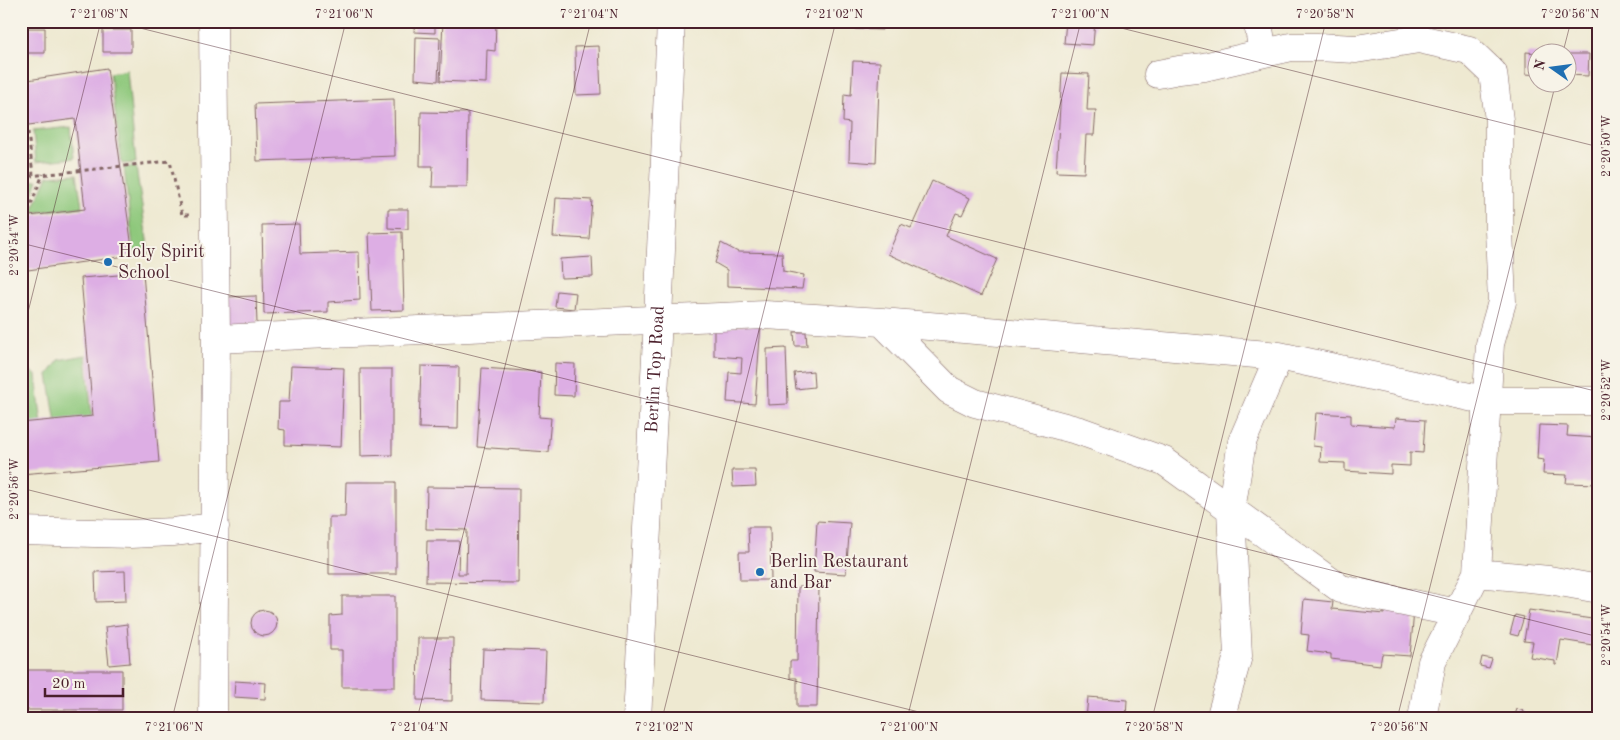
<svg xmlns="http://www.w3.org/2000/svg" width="1620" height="740" font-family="'Old Standard TT',serif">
<rect width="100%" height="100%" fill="#f7f3e8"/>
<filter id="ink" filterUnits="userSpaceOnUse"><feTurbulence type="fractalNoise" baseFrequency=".02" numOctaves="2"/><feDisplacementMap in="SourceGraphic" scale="10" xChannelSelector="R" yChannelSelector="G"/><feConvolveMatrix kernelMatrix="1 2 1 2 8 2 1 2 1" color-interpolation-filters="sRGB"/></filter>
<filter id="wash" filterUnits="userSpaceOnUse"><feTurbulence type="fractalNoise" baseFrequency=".0096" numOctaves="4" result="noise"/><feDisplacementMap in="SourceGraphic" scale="20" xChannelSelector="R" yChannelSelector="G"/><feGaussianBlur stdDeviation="1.12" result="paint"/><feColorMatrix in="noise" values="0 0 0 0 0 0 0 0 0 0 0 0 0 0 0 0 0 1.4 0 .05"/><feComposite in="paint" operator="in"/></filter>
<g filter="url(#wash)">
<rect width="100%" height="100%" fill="#eee9d1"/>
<path fill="#8ec87c" stroke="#6c7454" d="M127,70L136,163L122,164L110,73Z
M71,127L74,158L36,162L33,131Z
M124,167H136L149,253L134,255Z
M77,174L82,207L31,213L48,176Z
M38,180L25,215L21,216V184Z
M86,355L92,419L56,423L48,375L59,360Z
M21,364L36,375L42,425L21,427Z"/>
<g id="blocks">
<path fill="#ddaee4" d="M415,21H435V33L414,32Z
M443,21H519V24L496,23L495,51L487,50L486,83L440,81Z
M763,21H798L797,25L763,23Z
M855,21H883L882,30L855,29Z
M1066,21H1095L1093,45L1064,43Z
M21,28H45V53H21Z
M103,30H131V52H103Z
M416,37L440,38L438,81L415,79Z
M599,46L601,94L576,95L575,47Z
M1526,52L1538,53V75L1526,74Z
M1568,54H1589L1588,76L1568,75Z
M853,61L880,62L876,163L849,161L850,123L843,122L844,94L851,95Z
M107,68L133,255L21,271V217L85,209L75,119L21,126V81Z
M1062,73L1089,74L1087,110H1096L1094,135H1086L1084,173L1056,172Z
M394,99L395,156L257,161L255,104Z
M421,112L468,113L467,187H432L433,166H420Z
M932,181L970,198L962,215L956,213L946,236L997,259L981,296L888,254L901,224L911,228Z
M556,198L592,200L589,239L553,237Z
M388,209H408V229L388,228Z
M299,224L300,254L359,252L360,300L328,302V312L264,314L262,225Z
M402,232L404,310L372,311L369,233Z
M721,243L738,252L782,253L783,271L804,275L802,289L727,286V270L715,263Z
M592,257L593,277L561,278L560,259Z
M143,273L159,462L21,474V423L93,416L81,278Z
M557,291L576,293L574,309L555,307Z
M256,296L257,324L225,325L224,297Z
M761,324L755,404L727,402L729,372L741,373L742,358L714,356V328Z
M794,332H806L807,346H795Z
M786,348L788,404L768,405L767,349Z
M555,363L575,364L574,396L554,395Z
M291,366L344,368L341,447L285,445V430L278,429L279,402H289Z
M421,366L459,367L458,429L419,428Z
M482,368L541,372L539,417L551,418L548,452L477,447Z
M360,369H392V455L361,456Z
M813,371L814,387L796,389L794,373Z
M1316,413L1351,415V424L1395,427L1396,418L1425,420L1423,453L1410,452V466L1391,465V474L1345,471V463L1320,462L1321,447L1313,446Z
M1539,425L1568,426L1567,436L1599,438V484L1566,483L1567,475L1543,474L1544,460L1537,459Z
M732,470H755L756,486L733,487Z
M346,482H396V574H329V517H345Z
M427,487L519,488L518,583L426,582L427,541H459L458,574H466L467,530L426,529Z
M817,521L850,523L846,574L814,572Z
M748,527H770L771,580H740L739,552H749Z
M125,571L126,601L96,602L95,572Z
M798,587H819L817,707H797V678H790V661H797Z
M342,596H395V687H342V650H330V616L342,615Z
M1304,599L1333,602L1332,609L1384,614L1385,607L1414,611L1410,656L1382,654L1380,665L1331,659V654L1307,651L1309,635L1301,634Z
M251 623a13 13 0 1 1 26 0a13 13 0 1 1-26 0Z
M1529,610L1599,620V646L1561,640L1557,665H1555V661L1530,657L1533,642L1524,641Z
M1515,615L1524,617L1518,636L1510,634Z
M127,624L130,663L109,665L105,627Z
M418,638H453L452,701L417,700Z
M483,649L546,651L544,702L481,700Z
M1482,657L1492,659L1489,668L1480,666Z
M24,670H122V710H24Z
M235,681L266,683L265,699L234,697Z
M1088,697L1127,700L1126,719H1086Z
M1517,709L1524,711L1522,719L1514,718Z"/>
</g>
</g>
<g filter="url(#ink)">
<use href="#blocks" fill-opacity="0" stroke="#836665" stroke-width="1"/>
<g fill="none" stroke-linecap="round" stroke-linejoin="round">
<defs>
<path id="minor" d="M213,21L216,339L765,315L882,322L1279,356L1488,401H1599
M1256,21L1259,29L1263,53
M1158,74L1179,70L1204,67L1291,47H1317L1356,49L1419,39L1469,50L1493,73L1499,120V230L1502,302L1490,344L1477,573L1432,662L1422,719
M882,322L949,390L975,403L1080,431L1164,461L1341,589L1457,613
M21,531L130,534L173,532L215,527
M1477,573L1549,580L1599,589
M213,719L216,339
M1220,719L1238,656L1231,510L1242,442L1279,356"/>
<g id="tertiary">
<path id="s1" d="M637,719L658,319L671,21"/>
</g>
</defs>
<use href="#minor" stroke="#836665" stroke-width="29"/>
<use href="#tertiary" stroke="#836665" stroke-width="29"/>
<path stroke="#836665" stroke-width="3" stroke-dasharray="4 4" stroke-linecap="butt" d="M28,132L33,175
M21,177L170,161L182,215H189
M28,212L43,174"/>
<use href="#minor" stroke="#fff" stroke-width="28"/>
<use href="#tertiary" stroke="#fff" stroke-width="28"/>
</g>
</g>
<path fill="none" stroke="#4a1f2b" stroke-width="1" stroke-opacity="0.45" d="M112,21L1599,392M1093,21L1599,147M1563,52L1571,21M21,243L1599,637M21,340L101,21M21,488L947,719M172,719L346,21M417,719L591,21M662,719L836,21M907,719L1081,21M1152,719L1326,21M1397,719L1556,82"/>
<g fill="#1f6fb2" stroke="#f7f3e8" stroke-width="2">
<circle cx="108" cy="262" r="5"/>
<circle cx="760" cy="572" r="5"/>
</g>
<g text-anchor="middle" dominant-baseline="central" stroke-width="4" stroke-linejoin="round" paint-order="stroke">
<g font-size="18" fill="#4a1f2b" stroke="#f7f3e8" text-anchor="start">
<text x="118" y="252">Holy Spirit<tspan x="118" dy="21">School</tspan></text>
<text x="770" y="562">Berlin Restaurant<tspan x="770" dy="21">and Bar</tspan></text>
</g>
<g font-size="18" fill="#4a1f2b" stroke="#f7f3e8">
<text stroke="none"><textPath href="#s1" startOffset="350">Berlin Top Road</textPath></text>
</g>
</g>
<rect width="1620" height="740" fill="none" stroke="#f7f3e8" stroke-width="55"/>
<g transform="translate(1552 68) rotate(284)"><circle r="24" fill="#f7f3e8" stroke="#b29e9c"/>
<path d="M0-4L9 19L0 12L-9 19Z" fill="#1f6fb2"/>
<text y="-8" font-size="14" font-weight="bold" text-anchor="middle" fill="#4a1f2b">N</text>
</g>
<path d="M45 688v8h78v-8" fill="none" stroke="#4a1f2b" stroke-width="2.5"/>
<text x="52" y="688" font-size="15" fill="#4a1f2b" stroke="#f7f3e8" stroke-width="4" paint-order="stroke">20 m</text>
<rect x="28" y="28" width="1564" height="684" fill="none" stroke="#4a1f2b" stroke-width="2"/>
<g font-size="12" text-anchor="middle" fill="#4a1f2b">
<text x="99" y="18">7°21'08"N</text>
<text x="344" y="18">7°21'06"N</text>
<text x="589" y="18">7°21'04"N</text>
<text x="834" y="18">7°21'02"N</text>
<text x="1080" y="18">7°21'00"N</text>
<text x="1325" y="18">7°20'58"N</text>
<text x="1570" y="18">7°20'56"N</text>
<text transform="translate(1606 146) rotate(-90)" y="4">2°20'50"W</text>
<text transform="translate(14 245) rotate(-90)" y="4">2°20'54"W</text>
<text transform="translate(1606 390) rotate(-90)" y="4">2°20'52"W</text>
<text transform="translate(14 489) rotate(-90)" y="4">2°20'56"W</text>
<text transform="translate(1606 635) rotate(-90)" y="4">2°20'54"W</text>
<text x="174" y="731">7°21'06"N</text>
<text x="419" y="731">7°21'04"N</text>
<text x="664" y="731">7°21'02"N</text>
<text x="909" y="731">7°21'00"N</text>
<text x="1154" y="731">7°20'58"N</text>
<text x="1399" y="731">7°20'56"N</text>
</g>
</svg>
